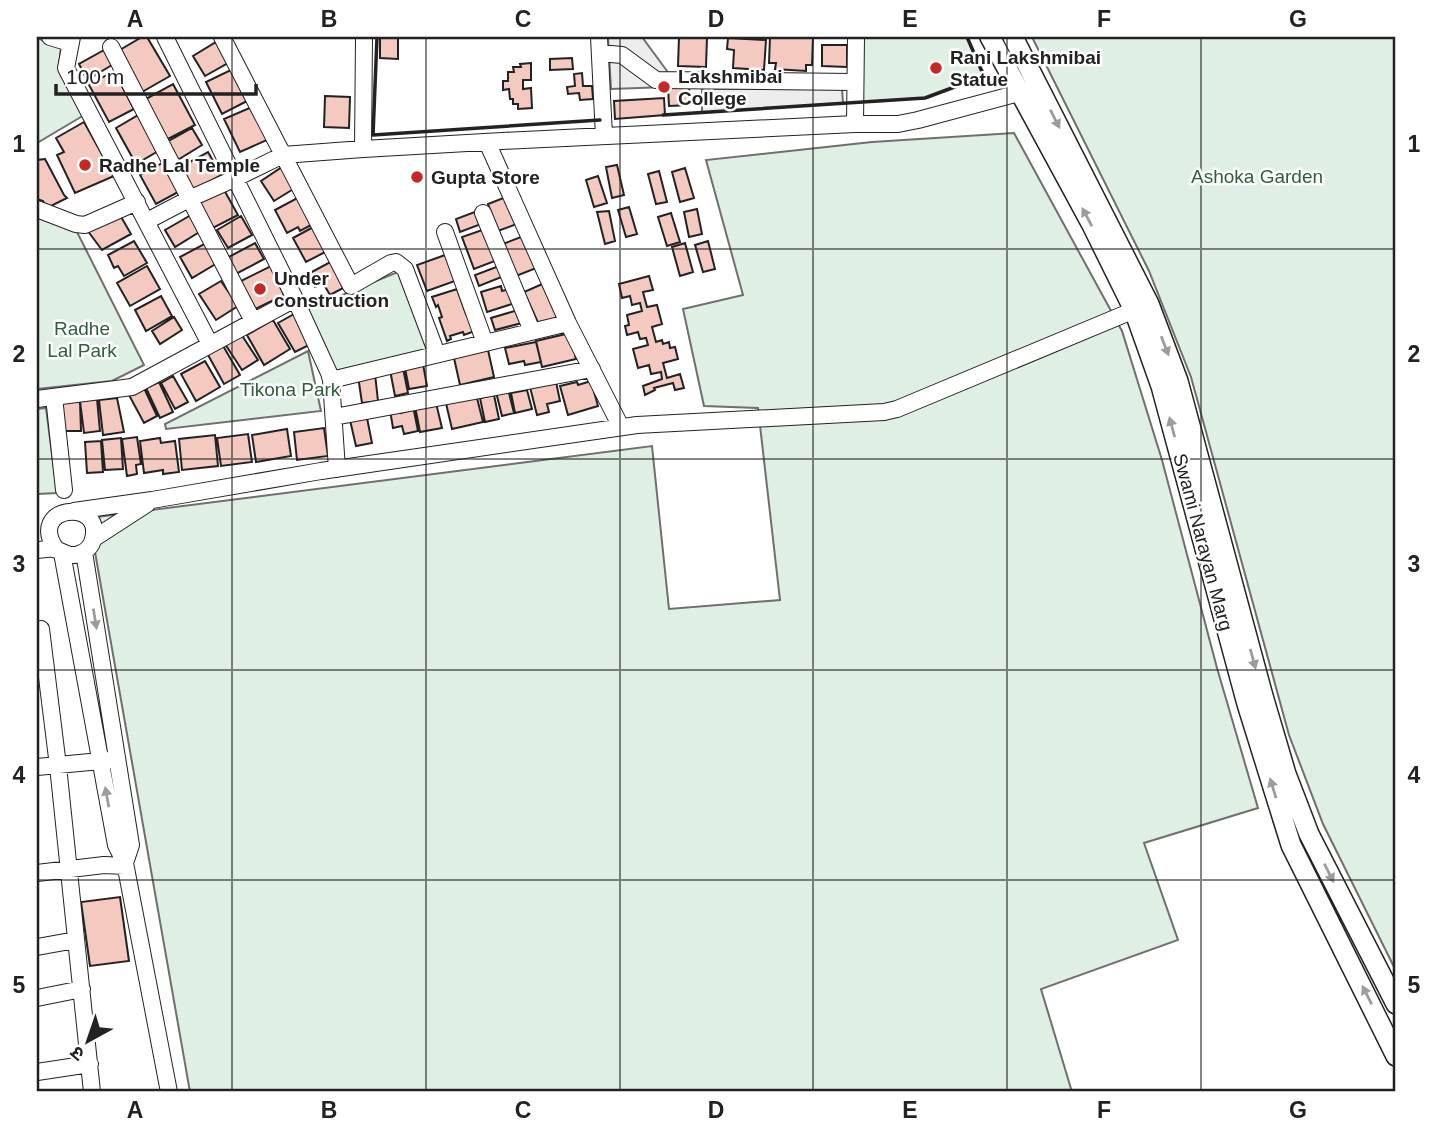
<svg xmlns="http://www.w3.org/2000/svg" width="1433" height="1129" font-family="Arial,'Noto Sans Devanagari',sans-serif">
<rect width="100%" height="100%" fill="#fff"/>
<path fill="#e0efe3" stroke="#6f6f6f" stroke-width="2" d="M861,37H967L983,76L925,98L862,102Z
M1032,37H1396V971L1323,824L1289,735L1191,377L1149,271Z
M37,38L61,47L59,66L86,114L37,143Z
M1014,133L1122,331L1162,460L1217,668L1258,808L1144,843L1178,940L1041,989L1072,1092H190L89,518L652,446L669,609L780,600L758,408L704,406L683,309L743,295L706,160L872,142Z
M37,215L74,226L144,365L112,381L37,389Z
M405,269L432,355L331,372L301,312Z
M308,351L321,411L166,429L165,424Z
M46,408L57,493L37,494V409Z"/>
<path fill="#ededed" stroke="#6f6f6f" stroke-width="2" d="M608,37H642L667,71V87L611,89Z
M842,88L843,103L702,113V89Z"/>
<path fill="#f3c9c0" stroke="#222" stroke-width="2" d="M142,37H147L170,76L142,92L118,51Z
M380,37H398V59L380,58Z
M679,37H707L706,67L678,66Z
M770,37H813L812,65H806V71L775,69L776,63H769Z
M728,38L766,40L764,70L733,68L734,50L727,49Z
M216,42L228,63L205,76L193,56Z
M822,45H847V67L822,66Z
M104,50L112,65L87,80L79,64Z
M572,58L573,69L550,70V59Z
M531,63V80H523V89L531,88L532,108L518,109V104H513V99H510L509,89L503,90V81H508V72H514L513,67H521L520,64Z
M235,68L251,99L222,114L206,82Z
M114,71L134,109L109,122L89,85Z
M582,73L583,86H592L593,99L580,100L579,93L568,94L567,87L575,86L574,74Z
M173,84L195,125L166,140L144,100Z
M689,87L690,105L669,106L668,88Z
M325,96L350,97L349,128L324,127Z
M664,98L665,115L615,119L614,101Z
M254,106L269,139L240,152L224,119Z
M140,114L160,150L136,164L116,128Z
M84,122L114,176L75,193L57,155L64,152L56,138Z
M192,128L202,145L176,161L165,143Z
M208,152L221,175L191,193L177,169Z
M45,159L64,195L67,198L47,208L43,201L37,199V160Z
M164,162L180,191L156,204L140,175Z
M617,165L624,195L612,198L606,167Z
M282,167L295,188L274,201L261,181Z
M685,168L694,198L680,202L672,172Z
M659,171L667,202L656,204L648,174Z
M598,176L607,203L594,207L586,180Z
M223,188L238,215L209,230L194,203Z
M511,195L522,222L498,231L488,204Z
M301,196L315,223L300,231L298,227L287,233L275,210Z
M629,207L637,234L626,237L618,210Z
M697,209L702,234L689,237L684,212Z
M480,210L484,223L460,232L456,219Z
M609,211L615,241L605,244L597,212Z
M671,213L680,242L667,246L658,217Z
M120,215L131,234L102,250L87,230Z
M191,215L201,231L175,247L165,230Z
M241,216L252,235L228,248L217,230Z
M317,225L329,250L306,262L293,238Z
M488,228L500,259L474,269L462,237Z
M526,235L539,267L516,276L503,244Z
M134,241L147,263L124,276L118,266L114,268L108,255Z
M708,241L715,269L703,272L695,245Z
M208,242L219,262L192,278L180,257Z
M255,243L264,259L234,275L225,259Z
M685,243L693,272L680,276L672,247Z
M445,255L455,281L427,291L417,265Z
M334,260L347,286L330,295L323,283L315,287L308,274Z
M147,266L160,289L130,306L117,283Z
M271,266L284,295L251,311L237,283Z
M499,266L504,276L479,286L475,275Z
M649,276L653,290L643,292L647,307L657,305L662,324L652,327L656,342L662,340L663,344L669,342L670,348L675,347L678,359L663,363L667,378L680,374L684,388L675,390L673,383L654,388L655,390L645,395L643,386L662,379L661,372L651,374L649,365L638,368L633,349L648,345L646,338L640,339L638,332L627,335L625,326L629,325L627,315L642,311L640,303L632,305L630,296L622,298L619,284Z
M221,281L238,306L216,320L199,294Z
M549,281L565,316L540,327L524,292Z
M501,286L502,291L510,289L515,303L487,312L481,292Z
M457,289L466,314L468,313L475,331L464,335L463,332L450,336L451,339L447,341L439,318L442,317L438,305L436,307L432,297Z
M161,296L172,316L146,331L135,310Z
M518,310L522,323L495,330L491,318Z
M294,314L311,344L295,352L278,323Z
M174,317L182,330L160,344L152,331Z
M273,320L290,349L264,365L247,335Z
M570,333L576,359L542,367L536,341Z
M241,334L258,360L242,370L225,344Z
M536,342L541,362L525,365L524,361L509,364L505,348Z
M222,344L240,375L224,384L207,353Z
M488,350L494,377L460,385L454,358Z
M205,361L220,387L196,401L181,374Z
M423,364L427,386L409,389L405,368Z
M403,368L408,393L395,396L390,370Z
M375,374L378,401L362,403L358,376Z
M173,376L188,402L175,409L161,383Z
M555,377L560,401L547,404L549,412L537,415L529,383Z
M591,381L598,406L568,415L560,386L577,382L578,385Z
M159,382L173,412L160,418L146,388Z
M144,388L157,416L144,423L129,395Z
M508,389L514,413L502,416L496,392Z
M527,390L532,409L515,413L511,393Z
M476,394L483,422L452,429L445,399Z
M494,395L499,419L485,422L480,398Z
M117,398L124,432L103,435L99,400Z
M97,399L100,431L84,433L80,401Z
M61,402H80L81,431H62Z
M436,403L442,428L420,432L415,406Z
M413,406L418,431L404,434L402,426L393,428L390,410L400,408L401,413L407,411L406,407Z
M366,413L372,443L356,446L350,420Z
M324,428L328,456L297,460L294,432Z
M287,429L291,456L256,462L252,435Z
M248,434L252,462L221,466L217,438Z
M215,435L218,466L182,470L179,439Z
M137,437L141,464L136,465L137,474L127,476L122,439Z
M121,438L123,469L105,470L102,440Z
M160,438L161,443L175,441L179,472L163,474V470L144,473L140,441Z
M101,441L103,472L87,473L85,442Z
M120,897L129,961L90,966L81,902Z"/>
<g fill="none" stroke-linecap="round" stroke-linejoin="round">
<defs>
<path id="minor" d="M50,37L70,43
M72,37L66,68L210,344
M165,37L295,299L329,373L331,380L337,469
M222,37L351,286L391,263L396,262L405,269L437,354
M599,37L604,136
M111,47L253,321
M600,53L622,55L656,80L855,82
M855,124L856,37
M487,142L568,323L621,427
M363,149L364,37
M37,209L76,224L85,225L137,202
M483,213L532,331
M147,221L189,199L236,178L283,155L363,149L502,141L855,124H898L918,120L1030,90
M445,232L485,343
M331,380L568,323
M54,397L64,490
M37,399L132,387L295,299
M334,417L592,369
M74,511L152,500L321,471L637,425L884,412L897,409L1144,306
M93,539L147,504
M37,550C42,550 48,548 53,549C63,550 67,558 79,554C86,552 92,546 93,539C104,497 26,506 56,549
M84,552L131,845L125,863
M62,553L116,845L125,863L169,1092
M37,630L41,629L58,766L92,1092
M37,767L111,760
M37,873L104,865L125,866
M37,947L76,940
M37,998L82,989
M37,1072L90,1064"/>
<path id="major" d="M990,37L1092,225L1134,310L1161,386L1247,704L1291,845L1396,1056
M1013,37L1149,304L1178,381L1263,696L1286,774L1309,834L1396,1004"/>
</defs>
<use href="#minor" stroke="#222" stroke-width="18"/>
<use href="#major" stroke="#222" stroke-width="22"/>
<use href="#minor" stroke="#fff" stroke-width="16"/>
<use href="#major" stroke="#fff" stroke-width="19"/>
<path stroke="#222" stroke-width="3.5" d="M377,37L373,135L600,120
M663,115L925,98L984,76L967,37"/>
</g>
<defs><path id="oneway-solid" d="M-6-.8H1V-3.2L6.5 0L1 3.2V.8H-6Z" transform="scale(1.75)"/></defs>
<g fill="#9c9c9c">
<use href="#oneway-solid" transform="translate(1055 119) rotate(63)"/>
<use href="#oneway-solid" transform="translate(1087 217) rotate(-118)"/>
<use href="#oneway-solid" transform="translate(1165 346) rotate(69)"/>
<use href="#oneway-solid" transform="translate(1172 427) rotate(-105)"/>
<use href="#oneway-solid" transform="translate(95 619) rotate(81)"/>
<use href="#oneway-solid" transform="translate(1253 659) rotate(75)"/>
<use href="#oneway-solid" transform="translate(1273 788) rotate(-107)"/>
<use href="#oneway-solid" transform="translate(107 797) rotate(-100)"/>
<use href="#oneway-solid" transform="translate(1329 873) rotate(63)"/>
<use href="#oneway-solid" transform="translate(1367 995) rotate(-117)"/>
</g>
<path fill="none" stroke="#222" stroke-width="2" stroke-opacity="0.55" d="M232,37V1092M426,37V1092M620,37V1092M813,37V1092M1007,37V1092M1201,37V1092M37,249H1396M37,459H1396M37,670H1396M37,880H1396"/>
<g fill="#c62828" stroke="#fff" stroke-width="2.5">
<circle cx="936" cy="68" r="7"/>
<circle cx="664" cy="87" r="7"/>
<circle cx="85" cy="165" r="7"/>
<circle cx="417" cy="177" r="7"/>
<circle cx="260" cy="289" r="7"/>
</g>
<g text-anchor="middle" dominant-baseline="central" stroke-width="5" stroke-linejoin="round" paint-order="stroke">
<g font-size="19" font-weight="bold" fill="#222" stroke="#fff" text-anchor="start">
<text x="950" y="57">Rani Lakshmibai<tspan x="950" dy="22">Statue</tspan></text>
<text x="678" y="76">Lakshmibai<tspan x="678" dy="22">College</tspan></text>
<text x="99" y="165">Radhe Lal Temple</text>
<text x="431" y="177">Gupta Store</text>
<text x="274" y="278">Under<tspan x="274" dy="22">construction</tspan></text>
</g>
<g font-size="19" fill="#2f5e38" stroke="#fff">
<text x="1257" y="176">Ashoka Garden</text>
<text x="82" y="328">Radhe<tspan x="82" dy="22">Lal Park</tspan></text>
<text x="290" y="389">Tikona Park</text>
</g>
<g font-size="19" fill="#222" stroke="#fff">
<text transform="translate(1203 542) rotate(75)">Swami Narayan Marg</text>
</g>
</g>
<rect width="1433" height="1129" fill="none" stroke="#ffffff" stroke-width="77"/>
<g transform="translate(88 1041) rotate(220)" stroke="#ffffff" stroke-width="5" paint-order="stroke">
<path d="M0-5L12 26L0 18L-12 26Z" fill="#222222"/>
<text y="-10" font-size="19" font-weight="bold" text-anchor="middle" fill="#222222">उ</text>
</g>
<path d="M56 84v10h200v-10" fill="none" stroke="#222222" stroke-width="3.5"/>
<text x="66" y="84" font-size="21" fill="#222222" stroke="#ffffff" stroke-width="5" paint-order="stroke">100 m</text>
<rect x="38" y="38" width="1356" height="1052" fill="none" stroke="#222" stroke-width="2.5"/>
<g font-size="23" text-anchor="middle" font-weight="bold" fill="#222">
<text x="135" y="27">A</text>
<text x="329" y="27">B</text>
<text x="523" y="27">C</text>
<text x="716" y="27">D</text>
<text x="910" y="27">E</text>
<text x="1104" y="27">F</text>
<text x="1298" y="27">G</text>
<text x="19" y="152">1</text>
<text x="1414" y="152">1</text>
<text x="19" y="362">2</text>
<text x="1414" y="362">2</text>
<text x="19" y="572">3</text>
<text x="1414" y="572">3</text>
<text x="19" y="783">4</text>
<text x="1414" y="783">4</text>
<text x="19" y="993">5</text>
<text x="1414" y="993">5</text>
<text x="135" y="1118">A</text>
<text x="329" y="1118">B</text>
<text x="523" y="1118">C</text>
<text x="716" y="1118">D</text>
<text x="910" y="1118">E</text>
<text x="1104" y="1118">F</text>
<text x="1298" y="1118">G</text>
</g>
</svg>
